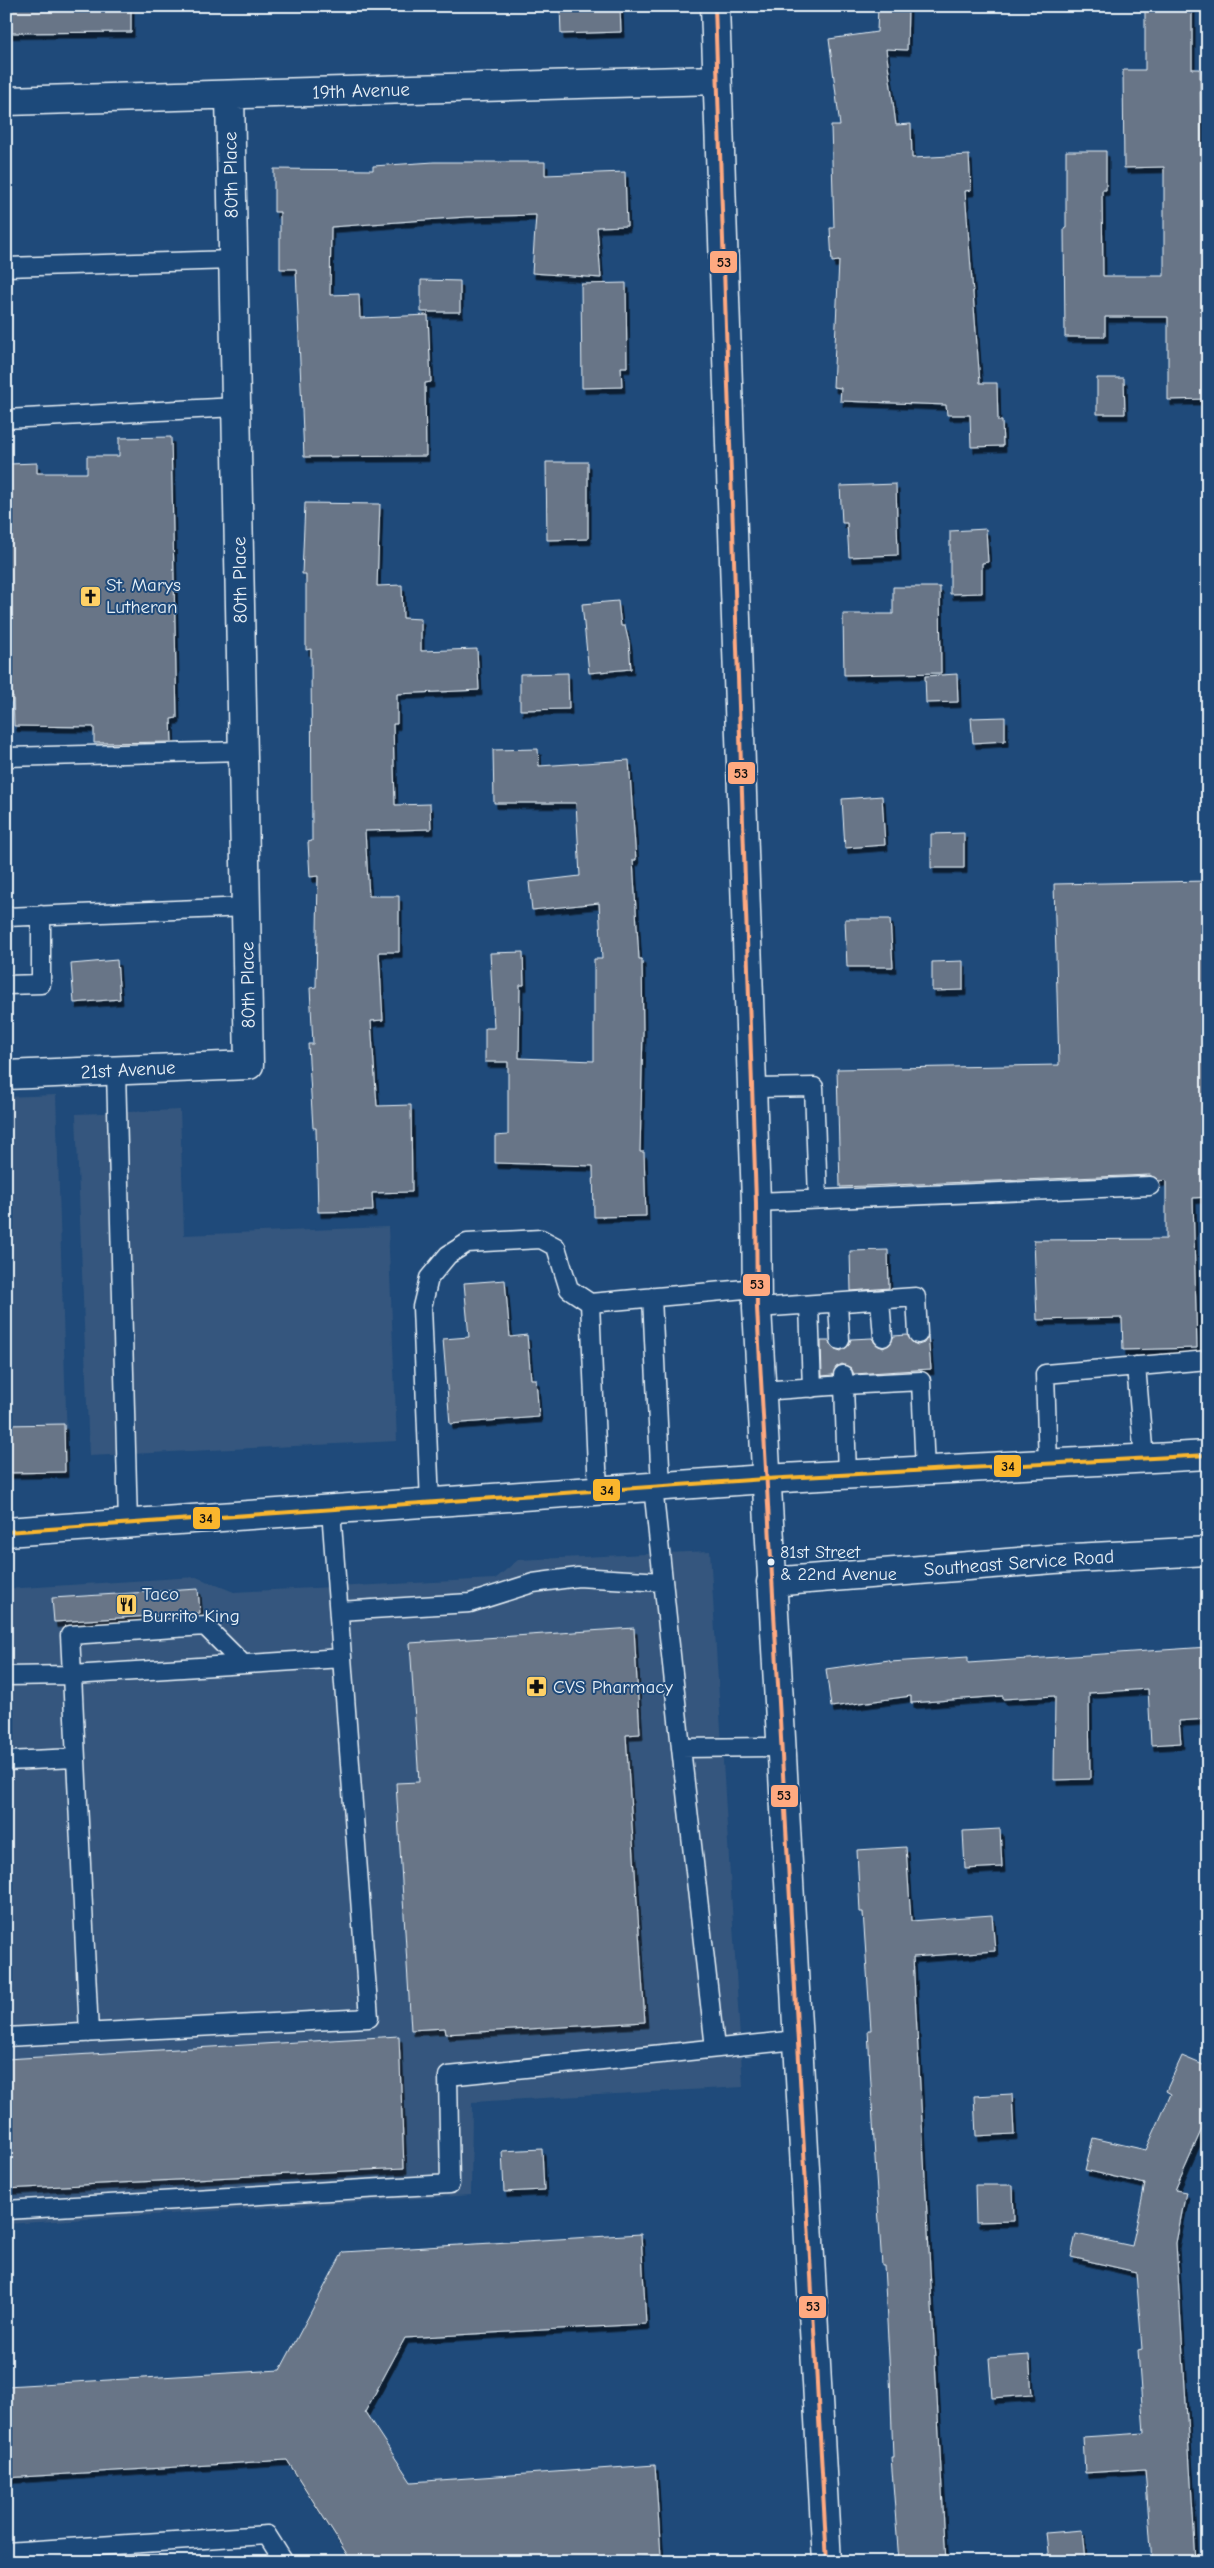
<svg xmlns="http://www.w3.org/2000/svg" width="1214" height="2568" font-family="'Comic Neue',sans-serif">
<defs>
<filter id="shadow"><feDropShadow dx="3" dy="5.5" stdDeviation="0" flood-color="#0009"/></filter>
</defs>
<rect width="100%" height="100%" fill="#1f4a7a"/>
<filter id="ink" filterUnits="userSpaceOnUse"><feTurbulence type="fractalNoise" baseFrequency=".02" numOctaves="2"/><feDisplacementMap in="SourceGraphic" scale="10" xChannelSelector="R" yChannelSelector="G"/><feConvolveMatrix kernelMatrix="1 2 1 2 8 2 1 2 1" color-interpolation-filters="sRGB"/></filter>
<g filter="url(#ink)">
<path fill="#35577e" d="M56,1095L68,1474L6,1476V1097Z
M180,1110L184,1235L388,1227L397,1441L89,1456L76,1114Z
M710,1551L743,2087L472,2102L471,2195L6,2224V1589L196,1577L234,1592L495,1579L518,1560Z"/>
<path fill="#677587" stroke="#e8f1f8" filter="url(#shadow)" d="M10,6H131V32L9,33Z
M560,6H620L621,32L561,34Z
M878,6H908L907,50L886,49L896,125L911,124L912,158L969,155L971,190L965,191L980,383H997L998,421H1002L1003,446L971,447L970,415H947L946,405L840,401L841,388L833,387L839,261L832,262L830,228H834L831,126H840L829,39L877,32Z
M1145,6H1192V69H1200L1202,276L1208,275V399L1168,400V317H1105V337H1065L1064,228H1066V151H1106V190H1102L1103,276H1164V167L1124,168L1123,70H1145Z
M434,162H545V175L625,172L627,226L597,227L601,278L532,273L536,215L466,217L331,227L330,295L359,294L360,318L428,315L431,382L425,383L426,456L304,457L296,269H280V212H274V169L373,170V166Z
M421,280L460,281V312H421Z
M626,283L627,367H621L622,387L582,388L581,284Z
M1097,378H1124L1125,414H1097Z
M171,437L177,718L171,719L172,742L94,743V727L14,726L13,696H6V496H10L9,464L37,463V473H87V456H119V438Z
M546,462H588V539L547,540Z
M896,484L898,555L849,557L847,523H842L840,486Z
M305,503L380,504L377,586L402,585L403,618L421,619V651L477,649L479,690L397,694V724H393L395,805L430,804L431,829L365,831L369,896H399V952H379L383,1020L371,1021L377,1106L411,1105L412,1192L372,1193L373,1211L318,1212L316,1128H313L308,1044H313L310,988L316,987L318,876L310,877L308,842L312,841L311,649L306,650V574H302Z
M986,529L988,562L982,563V593L950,594V531Z
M893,587H940L941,673L844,675L843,614H893Z
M618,601L621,626H625L629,643L631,669L589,673L582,604Z
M568,673L569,709L520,710V674Z
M957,674L958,702L926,703L925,676Z
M1005,717V741L973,743L971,718Z
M538,749L539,766L629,760L636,860H633L639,959H642L643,1032L640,1152H644L646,1216L594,1217L593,1166L495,1163V1136L508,1135V1062H485V1028H494L490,953L523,952L524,985H520L519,1058L594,1061V959H602L599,903L532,910L529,882L580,876L576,803H494L493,750Z
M882,796L885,845L845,848L842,799Z
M964,833V868H931V834Z
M1208,881V1197L1193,1198L1197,1348L1123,1350L1122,1318L1037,1320L1034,1240L1166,1239V1180L1159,1181L1150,1175L840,1187L837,1069L1059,1065L1054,884Z
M845,919H890L893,967H847Z
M117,960L120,999L74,1003L71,964Z
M963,961V990L932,991V962Z
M888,1250L889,1288L851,1291L850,1251Z
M505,1280L510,1337L527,1335L531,1379H536L539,1417L450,1424L443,1339L469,1337L464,1283Z
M907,1335L913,1343L918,1345L924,1343L928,1335L931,1369L854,1374L851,1368L842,1364L836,1367L833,1375L822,1376L821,1341H829L835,1349L841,1351L849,1345L851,1339L872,1338L875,1343L883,1348L889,1345L894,1336Z
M64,1424L65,1472L6,1473V1425Z
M198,1589L200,1613L54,1622L52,1598Z
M634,1628L640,1734L626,1735L645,2022L446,2034L445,2028L411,2030L396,1783L419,1782L410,1643Z
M1208,1647V1719L1179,1721L1181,1743L1151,1745L1148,1689L1089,1693L1090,1779L1054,1780L1055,1696L1003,1699V1696L911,1703V1696L831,1707L826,1669L889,1660L890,1662L968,1657V1663Z
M1000,1829L1002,1867L965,1869L963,1831Z
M906,1847L911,1921L992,1915L995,1951L913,1957L946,2562H899L891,2457H893L890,2376L884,2266H882L876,2177L868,2030H871L863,1912H860L857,1850Z
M399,2036L404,2168L6,2189V2059Z
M1182,2056L1208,2067V2115L1175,2190L1186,2192L1176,2243L1196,2562H1152L1145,2469L1085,2473L1083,2437L1144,2433L1138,2350L1142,2349L1136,2272L1071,2257L1076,2234L1132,2246L1145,2184L1085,2170L1093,2138L1146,2150L1171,2094L1166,2091Z
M1012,2094L1014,2134L976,2136L974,2096Z
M542,2149L544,2190L504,2192L502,2151Z
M975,2185H1013L1014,2221L976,2222Z
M641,2234L646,2324L405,2338L365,2412L411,2482L655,2465L661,2556L568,2562H352L287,2460L6,2478V2386L280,2370L343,2252Z
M1029,2355L1032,2395L992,2398L989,2358Z
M1082,2530L1085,2562H1049L1046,2533Z"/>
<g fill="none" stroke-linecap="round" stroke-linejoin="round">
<defs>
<path id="service" d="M6,267L233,260
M6,419L236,407
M6,757L243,751
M6,917L247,907
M6,985L41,984V915
M116,1071L128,1524
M752,1088L814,1087L818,1199
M756,1202L1150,1186
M652,1297L661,1487
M880,1300L883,1337
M590,1303L598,1491
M838,1303L840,1340
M809,1305L812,1388
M757,1308L916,1297L918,1334
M1136,1366L1144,1459
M843,1375L844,1385L921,1381L925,1471
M761,1391L844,1385L847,1475
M1048,1464L1045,1374L1208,1360
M653,1487L681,1748L781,1747
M430,1503L422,1307L429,1278L448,1255L467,1243L541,1239L556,1247L569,1289L590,1303L756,1288
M339,1611L470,1603L533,1583L578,1577L663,1582
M243,1664L205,1626L70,1635L72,1675L342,1658
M6,1676L72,1675L89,2033
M681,1748L715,2048
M6,1761L76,1758
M6,2037L369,2018L331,1510
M6,2210L450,2184L448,2076L797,2040
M6,2552L267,2535L284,2562"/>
<path id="minor" d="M715,6L756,1202L757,1308L827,2562
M6,101L716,80
M6,1075L249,1065L230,95
M771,1582L1054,1559L1208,1551"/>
<path id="tertiary" d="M6,1532L765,1479L1208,1455"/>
</defs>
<use href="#service" stroke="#e8f1f8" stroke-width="21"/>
<use href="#minor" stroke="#e8f1f8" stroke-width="31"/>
<use href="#tertiary" stroke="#e8f1f8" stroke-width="31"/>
<use href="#service" stroke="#1f4a7a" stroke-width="18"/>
<use href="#minor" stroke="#1f4a7a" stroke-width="28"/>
<use href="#tertiary" stroke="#1f4a7a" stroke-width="28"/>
<defs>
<path id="bus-1" d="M715,6L756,1202L757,1308L827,2562"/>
<path id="bus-2" d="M6,1532L765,1479L1208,1455"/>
</defs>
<use href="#bus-1" stroke="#1f4a7a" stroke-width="8"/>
<use href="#bus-2" stroke="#1f4a7a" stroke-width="8"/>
<use href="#bus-1" stroke="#ffa980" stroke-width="4"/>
<use href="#bus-2" stroke="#fab62d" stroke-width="4"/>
</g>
</g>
<defs>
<symbol id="church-square" viewBox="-11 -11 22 22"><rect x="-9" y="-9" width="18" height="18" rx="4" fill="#ffd166" stroke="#1f4a7a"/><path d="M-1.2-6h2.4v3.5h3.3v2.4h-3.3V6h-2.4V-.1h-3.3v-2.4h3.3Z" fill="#111"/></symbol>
<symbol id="restaurant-square" viewBox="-11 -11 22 22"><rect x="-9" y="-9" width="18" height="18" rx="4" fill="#ffd166" stroke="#1f4a7a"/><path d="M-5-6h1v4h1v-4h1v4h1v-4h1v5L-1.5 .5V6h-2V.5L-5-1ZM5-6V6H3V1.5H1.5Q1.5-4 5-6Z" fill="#111"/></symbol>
<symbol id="pharmacy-square" viewBox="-11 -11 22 22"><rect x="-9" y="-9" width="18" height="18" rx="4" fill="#ffd166" stroke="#1f4a7a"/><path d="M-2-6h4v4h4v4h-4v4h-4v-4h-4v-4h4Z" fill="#111"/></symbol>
</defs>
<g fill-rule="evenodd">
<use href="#church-square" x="78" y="584" width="25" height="25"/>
<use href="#restaurant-square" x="114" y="1592" width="25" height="25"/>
<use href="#pharmacy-square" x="524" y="1674" width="25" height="25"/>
</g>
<circle fill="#e8f1f8" stroke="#1f4a7a" stroke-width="2" cx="771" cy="1562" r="4.5"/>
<g text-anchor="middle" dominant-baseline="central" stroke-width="4" stroke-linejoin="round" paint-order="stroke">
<g font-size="18" fill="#e8f1f8" stroke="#1f4a7a" text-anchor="start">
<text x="780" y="1552">81st Street<tspan x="780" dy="22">&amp; 22nd Avenue</tspan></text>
</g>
<g font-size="19" fill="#e8f1f8" stroke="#1f4a7a">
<text transform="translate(361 91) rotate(-2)">19th Avenue</text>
<text transform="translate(231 175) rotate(-91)">80th Place</text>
<text transform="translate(240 580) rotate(-91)">80th Place</text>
<text transform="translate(248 985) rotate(-91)">80th Place</text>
<text transform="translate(128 1070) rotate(-3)">21st Avenue</text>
<text transform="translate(1019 1563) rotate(-4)">Southeast Service Road</text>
</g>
<g font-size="19" fill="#e8f1f8" stroke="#1f4a7a" text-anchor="start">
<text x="106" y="585">St. Marys<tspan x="106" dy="22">Lutheran</tspan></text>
<text x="142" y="1594">Taco<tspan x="142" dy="22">Burrito King</tspan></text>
<text x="553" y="1687">CVS Pharmacy</text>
</g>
</g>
<g stroke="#1f4a7a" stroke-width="2">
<rect x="709" y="250" width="29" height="24" rx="5" fill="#ffa980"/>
<rect x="727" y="761" width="29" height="24" rx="5" fill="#ffa980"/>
<rect x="742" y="1273" width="29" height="24" rx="5" fill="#ffa980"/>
<rect x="993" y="1454" width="29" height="24" rx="5" fill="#fab62d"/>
<rect x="592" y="1478" width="29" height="24" rx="5" fill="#fab62d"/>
<rect x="192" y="1506" width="29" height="24" rx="5" fill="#fab62d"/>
<rect x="770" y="1784" width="29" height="24" rx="5" fill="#ffa980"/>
<rect x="798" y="2295" width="29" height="24" rx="5" fill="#ffa980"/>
</g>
<g font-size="14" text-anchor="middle" font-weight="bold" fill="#111">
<text x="724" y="267">53</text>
<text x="741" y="778">53</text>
<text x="757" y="1289">53</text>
<text x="1008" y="1471">34</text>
<text x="607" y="1495">34</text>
<text x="206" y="1523">34</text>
<text x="784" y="1800">53</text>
<text x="813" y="2311">53</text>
</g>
<rect width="1214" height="2568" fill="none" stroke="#1f4a7a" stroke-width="25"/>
<rect x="12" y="12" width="1189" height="2543" fill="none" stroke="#e8f1f8" stroke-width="2" filter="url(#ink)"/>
</svg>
